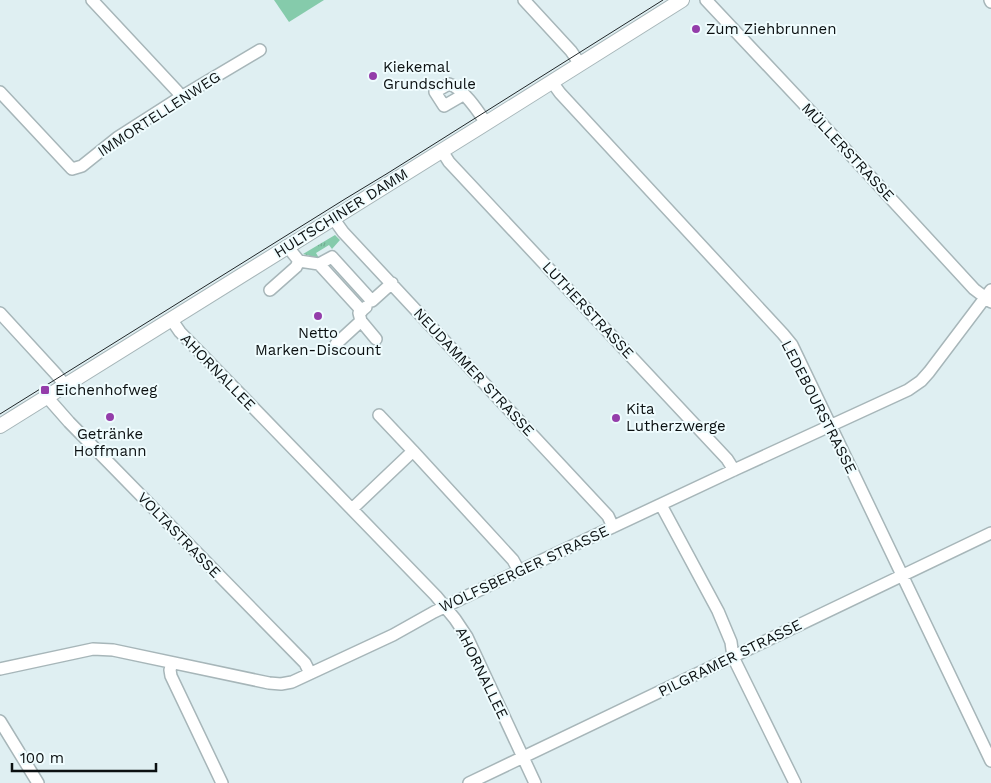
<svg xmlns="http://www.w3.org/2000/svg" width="991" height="783" font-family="'Work Sans',sans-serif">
<defs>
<pattern id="grass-tufts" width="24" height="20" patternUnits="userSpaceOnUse" patternTransform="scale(1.25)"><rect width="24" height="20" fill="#85cbab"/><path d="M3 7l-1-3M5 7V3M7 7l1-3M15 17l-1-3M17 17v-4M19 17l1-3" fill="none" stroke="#72ad92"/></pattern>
</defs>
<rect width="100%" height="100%" fill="#dfeff2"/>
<path fill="url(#grass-tufts)" d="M335,235L340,240L332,249L329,245L316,253L319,258L303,254Z"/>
<path fill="#85cbab" d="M274,0H324L289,22Z"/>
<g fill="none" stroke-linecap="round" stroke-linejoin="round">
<defs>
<path id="minor" d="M92,0L177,91L181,97
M524,0L571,51L580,64
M706,0L801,101L974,289L991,302
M990,0L991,2
M552,82L560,93L783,334L792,345L991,761
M0,92L72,169L82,166L117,138L181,97L260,50
M463,95L444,106L435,92L449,84C463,88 478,111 486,123
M442,151L449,162L727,459L734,470
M333,218L343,232L608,516L613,527
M287,246L299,261L319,264L332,257L372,301L392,283
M319,264L362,311
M270,290L296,267L299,261
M366,307L359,313L361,321L376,339
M0,313L56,374L65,385
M171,319L180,332L436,596L455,619L467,637L535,783
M336,344L361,321
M47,397L69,422L305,663L310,673
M379,415L413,451
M661,505L718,611L731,642L733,657L795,783
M352,509L413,451L513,560L519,571
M172,663L170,670L171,676L222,783
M0,669L93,649L113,650L269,683L281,684L292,682L393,635L434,612L519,571L734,470L908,390L921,381L929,372L991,290
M0,721L38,783
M469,783L991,533"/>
<path id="major" d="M0,426L480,127L682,0"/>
</defs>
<use href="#minor" stroke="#a7b6b9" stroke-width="14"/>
<use href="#major" stroke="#a7b6b9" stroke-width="16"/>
<use href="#minor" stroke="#fff" stroke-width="11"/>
<use href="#major" stroke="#fff" stroke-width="14"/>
<path stroke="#202628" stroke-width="1" d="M0,414L345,199L388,173L663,0"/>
</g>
<g fill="#943daa" stroke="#effcfe" stroke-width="2">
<circle cx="696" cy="29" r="5"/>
<circle cx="373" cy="76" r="5"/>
<circle cx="318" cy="316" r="5"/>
<rect x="40" y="385" width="10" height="10" rx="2.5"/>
<circle cx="110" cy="417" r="5"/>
<circle cx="616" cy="418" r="5"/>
</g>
<g text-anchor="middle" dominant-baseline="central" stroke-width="4" stroke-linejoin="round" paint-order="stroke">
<g font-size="15" fill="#0b1011" stroke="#effcfe" text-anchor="start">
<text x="706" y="29">Zum Ziehbrunnen</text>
<text x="383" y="67">Kiekemal<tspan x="383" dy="17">Grundschule</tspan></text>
<text x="318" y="333" text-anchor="middle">Netto<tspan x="318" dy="17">Marken-Discount</tspan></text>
<text x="55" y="390">Eichenhofweg</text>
<text x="626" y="409">Kita<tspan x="626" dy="17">Lutherzwerge</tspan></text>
<text x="110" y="434" text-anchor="middle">Getränke<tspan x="110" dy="17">Hoffmann</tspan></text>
</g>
<g font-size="15" fill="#0b1011" stroke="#effcfe">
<text transform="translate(159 114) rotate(-33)">IMMORTELLENWEG</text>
<text transform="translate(848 152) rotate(47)">MÜLLERSTRASSE</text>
<text transform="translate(341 213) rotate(-32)">HULTSCHINER DAMM</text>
<text transform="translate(588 310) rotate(47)">LUTHERSTRASSE</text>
<text transform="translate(218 372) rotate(46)">AHORNALLEE</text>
<text transform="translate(474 372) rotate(47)">NEUDAMMER STRASSE</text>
<text transform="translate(819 407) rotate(63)">LEDEBOURSTRASSE</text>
<text transform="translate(179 535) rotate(46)">VOLTASTRASSE</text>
<text transform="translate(524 569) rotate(-25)">WOLFSBERGER STRASSE</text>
<text transform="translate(730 658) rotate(-26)">PILGRAMER STRASSE</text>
<text transform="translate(482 673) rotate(64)">AHORNALLEE</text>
</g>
</g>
<path d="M12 763v8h144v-8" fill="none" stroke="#0b1011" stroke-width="2.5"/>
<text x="20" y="763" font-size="15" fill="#0b1011" stroke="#effcfe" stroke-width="4" paint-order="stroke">100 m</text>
</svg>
